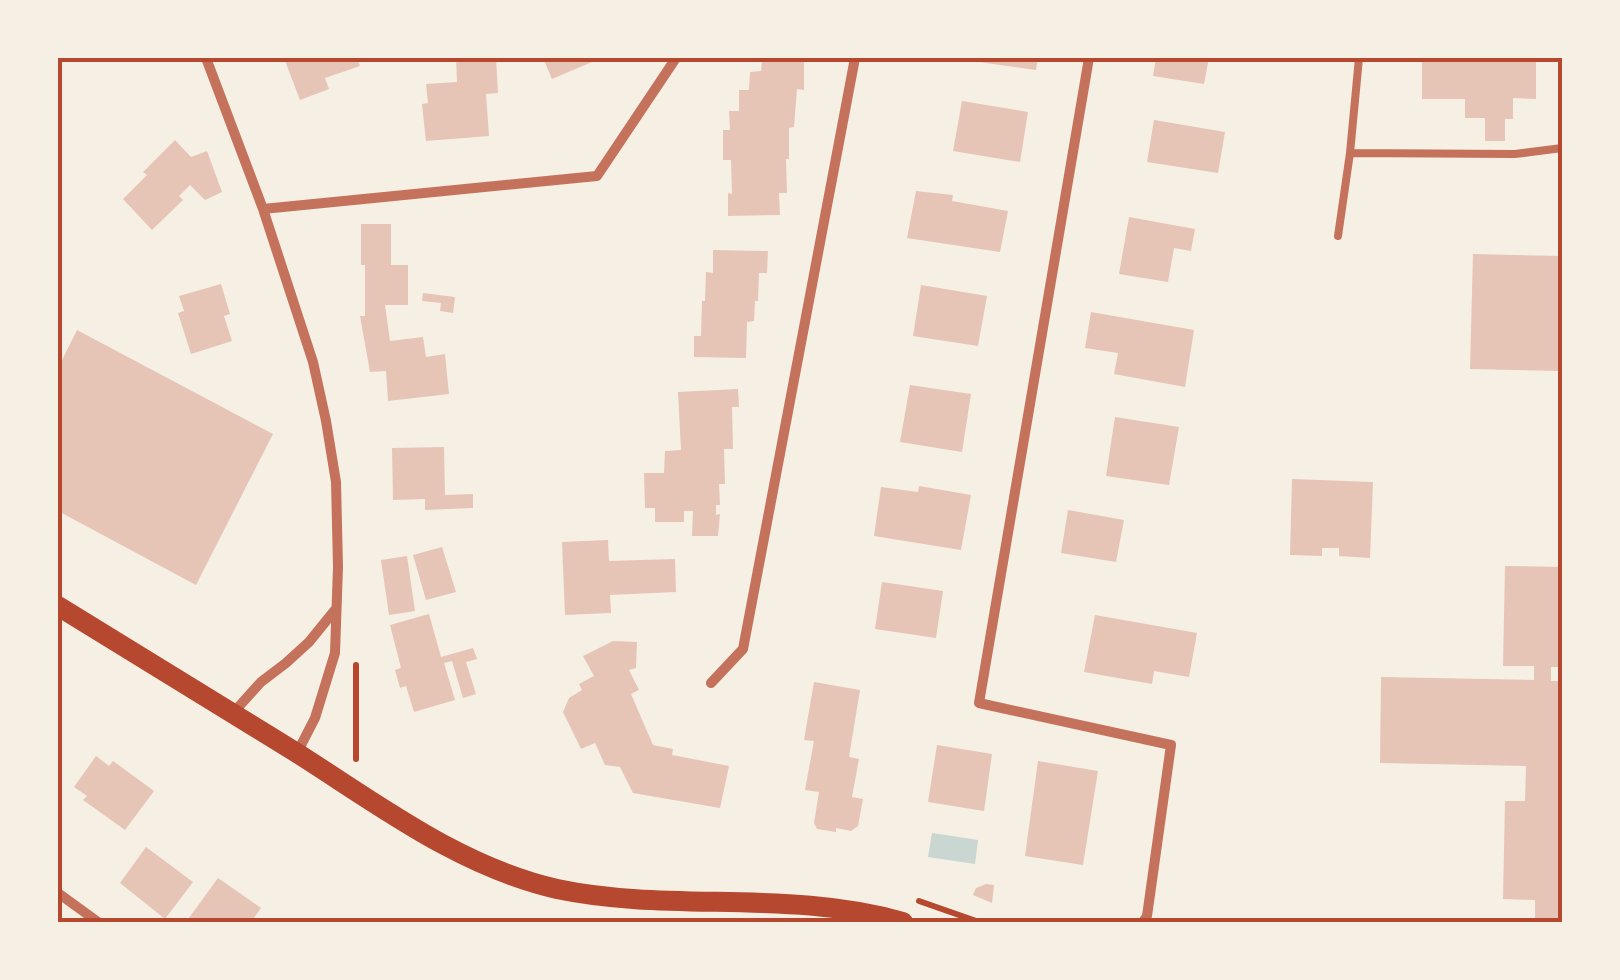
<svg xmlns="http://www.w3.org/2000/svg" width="1620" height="980" font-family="Cabin,sans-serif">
<rect width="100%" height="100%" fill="#f6efe4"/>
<path fill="#c9d6d2" d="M932,833L978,840L975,864L928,857Z"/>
<path fill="#e6c5b7" d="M284,58H357L360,66L325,78L329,89L300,100Z
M456,58H496L498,93L486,94L489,136L426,141L422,104L428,103L426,84L457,82Z
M543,58H590L592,62L552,79Z
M766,58H804V90L797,89L794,127L789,128V159H786L787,193H779L780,215L728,216V193L732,194L731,160H723V130H730L729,111H739V90H749L750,72L761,71L762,62Z
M965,58H1038L1036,70L965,60Z
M1156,58H1209L1204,84L1153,76Z
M1422,58H1536V99L1513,98V119H1505V141H1485V118H1465V99H1422Z
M962,101L1028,112L1020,162L953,151Z
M1154,120L1225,132L1218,173L1147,162Z
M175,140L191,157L207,151L222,192L205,200L190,185L179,196L183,200L152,230L123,199L147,175L143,172Z
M916,191L953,195L952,201L1008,211L1000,252L907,238Z
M1129,217L1195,229L1191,251L1174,248L1168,282L1119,274Z
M361,224H391V265H408V305H385L390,341L423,337L426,357L445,354L449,394L388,401L386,371L370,372L360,316H365V265H361Z
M713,250L768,251L767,273H759L758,301H755L754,321L747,322L746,358L694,357V336H701L702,301H705L706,272L713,273Z
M1473,254L1562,256V371L1470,369Z
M221,284L230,314L224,316L232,341L191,354L178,313L184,311L179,296Z
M921,285L987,296L978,346L913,336Z
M423,293L455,297L453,313L440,311L441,303L422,301Z
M1091,312L1194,330L1185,387L1114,374L1118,353L1085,348Z
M77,330L273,434L196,585L58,511V368Z
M910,385L971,394L962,452L900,442Z
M738,389L739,407H732L733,449H724L725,484H719L720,505H716V515L720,514L718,536H692L693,511H684V522H655V508H645L644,473H664L665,451L681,450L678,392Z
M1115,417L1179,427L1169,485L1106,476Z
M444,447L445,495L473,494V508L425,510V499L393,500L392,448Z
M1292,479L1373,482L1370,558L1339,556V548H1322V556L1290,555Z
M919,486L971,495L961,550L874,536L881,487L918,492Z
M1068,510L1124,520L1116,562L1061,553Z
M608,540L609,561L675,559L676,592L610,595L611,613L565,615L562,542Z
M442,547L456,592L426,600L413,555Z
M407,556L415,611L389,615L381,560Z
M1505,566L1562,567V667H1551V681H1562V922H1535V900L1503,899L1505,801H1525L1526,766L1380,763L1381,677L1534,680V666H1503Z
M882,582L943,591L936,638L875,629Z
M429,614L441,657L473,648L477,659L466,662L476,694L463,698L452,661L444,663L455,700L414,712L406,686L400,688L395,670L401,668L390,625Z
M1095,615L1197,633L1189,677L1154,671L1152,684L1084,672Z
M613,641L637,642L636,668L629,670L639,690L631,694L653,745L673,749L672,755L729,766L720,808L633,793L620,767L605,765L595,743L581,749L563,712L569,698L582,690L579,684L594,676L583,656Z
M814,682L860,690L849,757L859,759L852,797L863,799L858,826L851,831L836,828V832L817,829L814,823L819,792L805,790L814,741L804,740Z
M937,745L992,754L984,811L928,802Z
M96,756L109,766L113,761L154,791L125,830L83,800L87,796L74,787Z
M1038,761L1098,771L1083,865L1025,856Z
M146,847L193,882L165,919L120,883Z
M218,878L261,908L251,922H186Z
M986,884L994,885L992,903L973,895L976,888Z"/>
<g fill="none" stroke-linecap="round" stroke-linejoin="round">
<path stroke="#b5482f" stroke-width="6" d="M356,759V665
M919,901L979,922"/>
<path stroke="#c5725c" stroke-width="8" d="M1350,153L1359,58
M1338,236L1350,153L1515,154L1562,148"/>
<path stroke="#c5725c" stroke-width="10" d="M206,58L263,209L313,362L326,421L336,482L338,567L335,653L315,718L297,753
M1089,58L979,703L1171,745L1147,916L1143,922
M263,209L597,176L676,58
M711,683L743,649L855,58
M233,713L261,682L286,663L309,642L335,610
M58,893L98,922"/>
<path stroke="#b5482f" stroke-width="20" d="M58,606C137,655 217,703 297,753C379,805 460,867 557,889C671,913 791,889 903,922"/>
</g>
<rect width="1620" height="980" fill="none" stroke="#f6efe4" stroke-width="120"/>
<rect x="60" y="60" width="1500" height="860" fill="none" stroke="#b5482f" stroke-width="4"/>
</svg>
